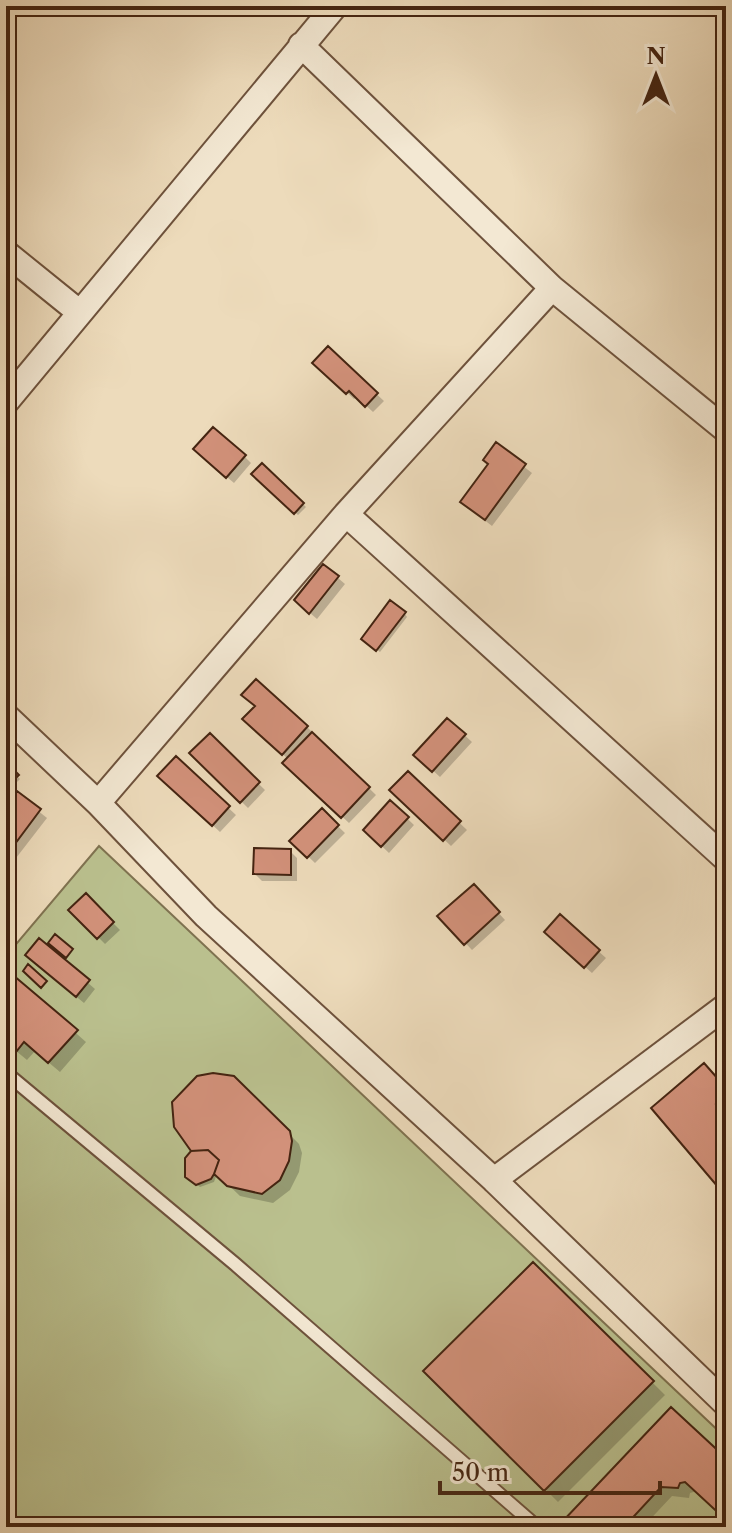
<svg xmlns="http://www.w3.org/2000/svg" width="732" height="1533" font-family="'Libre Caslon Text',serif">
<rect width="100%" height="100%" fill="#eddbbb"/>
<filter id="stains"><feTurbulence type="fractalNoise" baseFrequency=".0025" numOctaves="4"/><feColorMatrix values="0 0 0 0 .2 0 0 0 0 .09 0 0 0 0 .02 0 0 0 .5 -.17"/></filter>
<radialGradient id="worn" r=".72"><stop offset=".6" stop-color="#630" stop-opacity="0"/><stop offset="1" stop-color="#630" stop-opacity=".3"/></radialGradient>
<path fill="#bac08e" stroke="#7f7250" stroke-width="2" d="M99,846L726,1438V1527H6V956Z"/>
<path fill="#0003" d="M702,6H726V13L710,17Z
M328,349L384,401L373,412L357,397L354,399L315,363Z
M496,445L532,473L492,526L469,508L490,465Z
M202,456H244L251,463L234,483Z
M262,465L306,507L298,515L254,474Z
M324,566L345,584L317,619L303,607Z
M405,614L407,617L380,652L367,642Z
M257,707L307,727L376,795L349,823L285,763L288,759L245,719Z
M448,720L472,742L440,777L416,755Z
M210,736L265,790L248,808L192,753Z
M176,759L236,815L220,832L160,776Z
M6,765L20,779L8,791L6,790Z
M408,774L467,830L451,846L392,790Z
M17,794L47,818L6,871V806Z
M391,803L414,825L389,853L365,830Z
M322,811L345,833L315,863L292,841Z
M290,851L297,858V881H262L255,874Z
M474,886L505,920L472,950L440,916Z
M86,896L120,930L105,944L71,910Z
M560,917L606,958L592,973L553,938Z
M40,941L95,989L84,1003L34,962Z
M7,972L86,1042L60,1072L35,1051L27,1060L10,1046L6,1051Z
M233,1077L299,1144L302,1153L299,1172L290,1190L273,1203L240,1196L217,1174L214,1182L200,1187L190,1179Z
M726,1089L725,1116L726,1192L654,1108Z
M533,1264L665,1395L558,1502L426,1371Z
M726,1461V1518L697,1491L690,1493L689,1498L672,1496L643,1527H567L564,1523Z"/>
<path fill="#d2917a" stroke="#442411" stroke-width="2" d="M328,346L378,393L365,407L349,391L346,394L312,363Z
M213,427L246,455L226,478L193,449Z
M496,442L526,464L485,520L460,502L488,464L483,460Z
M262,463L304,503L294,514L251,474Z
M323,564L339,576L309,614L294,600Z
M390,600L406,612L376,651L361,639Z
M256,679L308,726L282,755L242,719L255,706L241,695Z
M447,718L466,734L432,772L413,755Z
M312,732L370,787L341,818L282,763Z
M210,733L260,782L240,803L189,753Z
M176,756L230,806L212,826L157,776Z
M6,762L19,775L6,787Z
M408,771L461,821L443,841L389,790Z
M17,791L41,809L6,856V803Z
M390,800L409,817L381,847L363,830Z
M322,808L339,825L307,858L289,841Z
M254,848L291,849V875L253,874Z
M474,884L500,912L464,945L437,916Z
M86,893L114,922L97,939L68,910Z
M560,914L600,950L584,968L544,932Z
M55,934L73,949L66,958L48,943Z
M39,938L90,980L76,997L25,955Z
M28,964L47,981L41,988L23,971Z
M7,970L78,1030L48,1063L24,1042L16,1052L6,1043Z
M704,1063L726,1088V1095L716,1104L726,1116V1180L718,1187L651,1108Z
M213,1073L234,1076L290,1131L292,1141L289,1161L280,1180L262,1194L227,1186L214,1174L219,1160L208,1150L191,1151L174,1127L172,1102L197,1076Z
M208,1150L219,1160L214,1174L211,1179L196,1185L185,1177V1158L191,1151Z
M533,1262L654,1381L544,1491L423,1371Z
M671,1407L726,1458V1520L685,1482L680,1483L678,1488L661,1487L624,1527H565L561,1523Z"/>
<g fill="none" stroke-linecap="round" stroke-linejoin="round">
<defs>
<path id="lane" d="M6,1073L235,1264L537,1527"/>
<path id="street" d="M301,45L552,288L726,430
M6,253L79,312
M6,402L335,6
M346,514L726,859
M6,716L98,803L206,916L494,1180L726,1404
M98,803L346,514L552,288
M494,1180L726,1006"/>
</defs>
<use href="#lane" stroke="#6e523c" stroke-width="16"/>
<use href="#street" stroke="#6e523c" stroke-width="28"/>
<use href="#lane" stroke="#f3e8d3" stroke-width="12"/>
<use href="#street" stroke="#f3e8d3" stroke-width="24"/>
</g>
<rect width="732" height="1533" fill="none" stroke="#eddbbb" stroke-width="32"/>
<rect x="8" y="8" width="716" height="1517" fill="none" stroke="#442411" stroke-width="4"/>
<rect x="16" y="16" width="700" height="1501" fill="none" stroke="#442411" stroke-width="2"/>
<g transform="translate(656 76)" stroke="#f3e8d3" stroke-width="6" paint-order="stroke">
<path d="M0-6L14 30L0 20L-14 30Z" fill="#442411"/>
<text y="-12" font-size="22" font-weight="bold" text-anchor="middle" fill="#442411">N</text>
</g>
<path d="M440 1481v12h220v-12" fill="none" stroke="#442411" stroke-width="4"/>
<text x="452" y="1481" font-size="24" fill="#442411" stroke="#f3e8d3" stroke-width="6" paint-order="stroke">50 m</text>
<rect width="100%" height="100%" filter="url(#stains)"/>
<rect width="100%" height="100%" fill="url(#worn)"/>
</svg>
